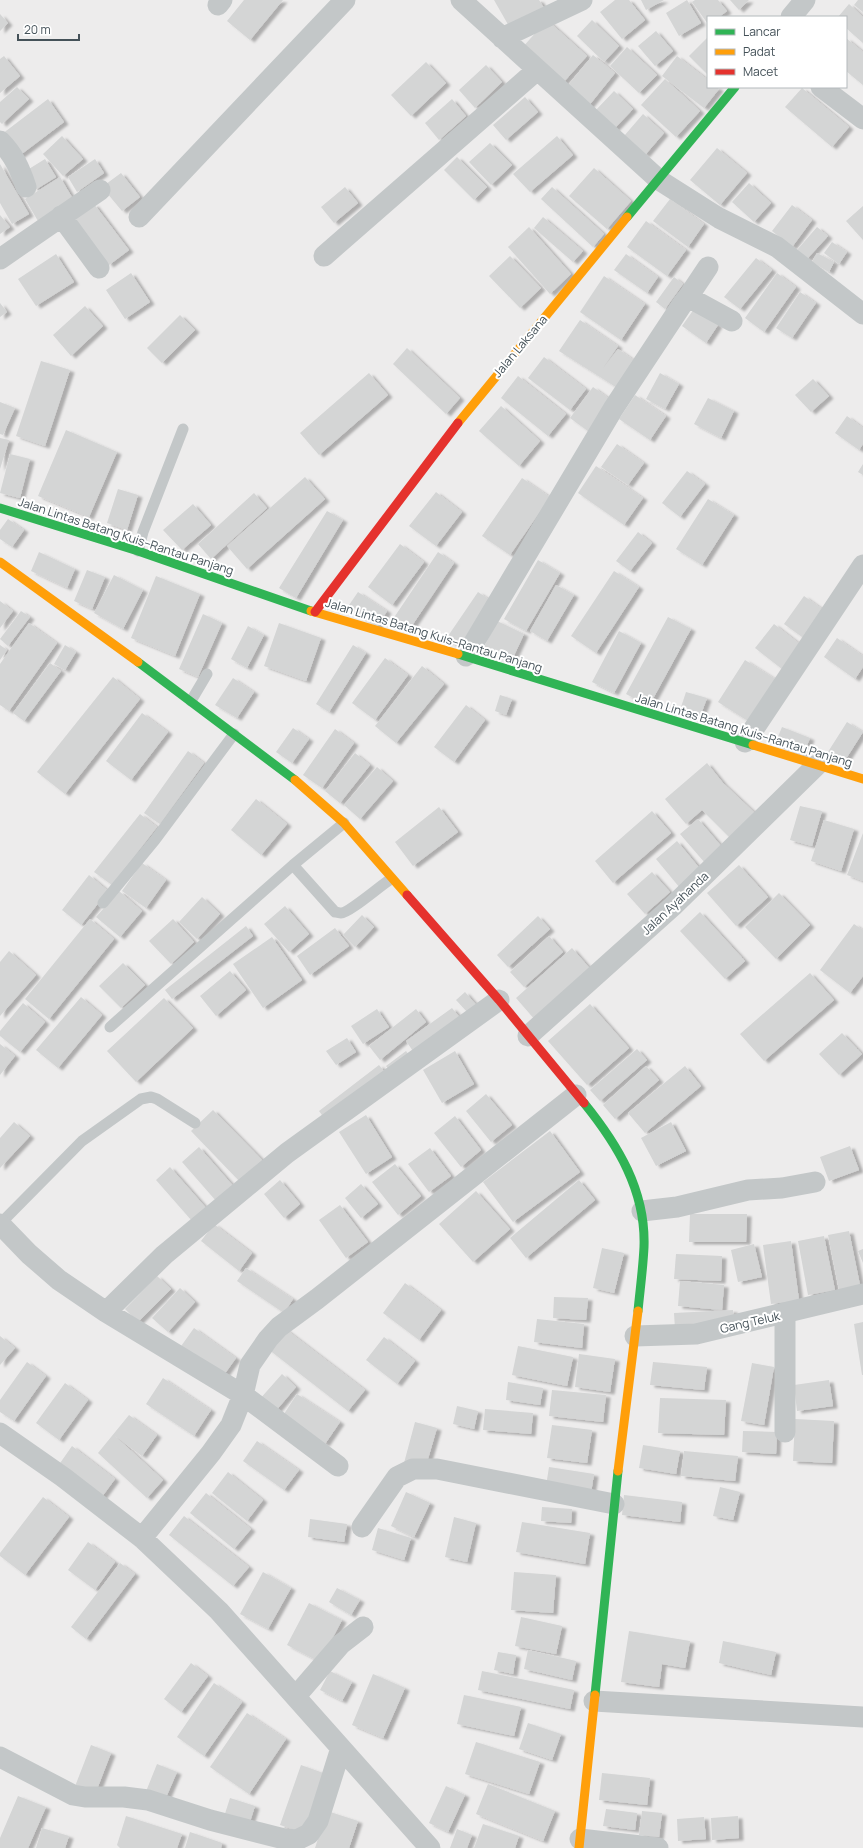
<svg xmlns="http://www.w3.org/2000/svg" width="863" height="1848" font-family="Manrope,sans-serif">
<defs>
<filter id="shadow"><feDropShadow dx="4.5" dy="2.5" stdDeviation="1" flood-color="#0004"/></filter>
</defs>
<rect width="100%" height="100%" fill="#edecec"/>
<path fill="#d4d5d5" filter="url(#shadow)" d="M244,0H283L250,40L227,21Z
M494,0H539L544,8L510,28Z
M615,0H629L645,20L622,39L600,12Z
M641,0H664L646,10Z
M687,0L701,23L679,36L666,13Z
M695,0H718L727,11L719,17H708V24L692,2Z
M730,0H749L739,10Z
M858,0H863V12L854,5Z
M849,4L863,17V43L846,28V17H838Z
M0,14L8,23L0,31Z
M547,20L587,56L561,85L521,49Z
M592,20L619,46L604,62L577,36Z
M656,31L673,51L655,66L638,46Z
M707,38L708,39V75L689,56Z
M846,38L863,52V85L846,71Z
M627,47L657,75L639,93L610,66Z
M593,55L615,73L587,108L564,90Z
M4,56L20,76L0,93V59Z
M677,56L708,80V87H717L719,89L704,108L662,76Z
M426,62L446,83L411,116L391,95Z
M486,65L502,82L475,108L459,90Z
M665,79L700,111L676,137L641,105Z
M17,87L29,99L2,124L0,122V102Z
M802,88L849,127L832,147L785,107Z
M614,91L633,109L614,129L595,111Z
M525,97L538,112L506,140L493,125Z
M48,99L64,122L19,156L2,134Z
M452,99L466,116L439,140L425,123Z
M643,114L664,133L645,155L624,136Z
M62,136L83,159L63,176L43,154Z
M557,136L573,155L530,192L513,174Z
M490,143L512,165L491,185L469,162Z
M717,148L747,173L720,205L690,180Z
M457,157L487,187L474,200L444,170Z
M45,159L56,177L35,190L24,172Z
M95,159L104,173L77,192L68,177Z
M0,164L29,214L12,224L0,203Z
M594,168L631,201L607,229L569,196Z
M121,173L140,197L122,211L102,187Z
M60,177L73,199L38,221L25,199Z
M749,183L771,203L754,222L732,202Z
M345,187L358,203L334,223L321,207Z
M552,187L604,234L593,247L541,199Z
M670,199L704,224L688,247L653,221Z
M94,204L129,250L109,265L75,219Z
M792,205L812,220L792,247L772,231Z
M863,206V240L846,221Z
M0,215L10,227L0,234Z
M543,217L583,251L573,262L534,228Z
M646,221L686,250L667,276L627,247Z
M529,227L571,274L550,294L508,247Z
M817,227L828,236L807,259L797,250Z
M832,242L847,252L839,264L824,253Z
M817,253L834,262L829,272L812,262Z
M56,254L74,282L36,306L18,279Z
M626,254L658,277L647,293L614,270Z
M510,256L541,288L520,308L489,276Z
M756,258L772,270L740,309L724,297Z
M131,273L150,302L125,319L106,290Z
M777,273L796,287L764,332L745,318Z
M604,276L645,304L621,340L580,312Z
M674,277L683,284L665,309L656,302Z
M800,292L816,303L792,338L776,328Z
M0,303L7,312L0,317Z
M85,306L103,326L71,356L53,335Z
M694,309L718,325L706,343L682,326Z
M180,315L195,330L162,363L147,348Z
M580,320L618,346L603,368L618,349L638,363L619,389L559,351Z
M407,348L460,398L446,414L393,364Z
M544,357L586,389L570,410L528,378Z
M41,361L70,370L45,446L16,436Z
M369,373L388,395L319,455L300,433Z
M660,373L679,384L665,409L646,399Z
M518,376L566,414L548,436L501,398Z
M813,379L829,396L811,412L795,395Z
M593,387L614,402L592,434L570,418Z
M635,395L666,416L650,440L619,419Z
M708,398L734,411L721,438L694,424Z
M0,402L15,408L3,435L0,434Z
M501,406L540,441L519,466L479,431Z
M847,416L863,428V444L859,450L835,433Z
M66,430L117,452L89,517L38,496Z
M0,438L9,440L0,469Z
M617,444L644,463L628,485L601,467Z
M10,454L30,459L20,498L0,493Z
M863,464V475L858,472Z
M596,466L643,498L624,525L578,493Z
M687,471L705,484L680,517L662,503Z
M305,477L325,499L247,569L227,546Z
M522,478L550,497L510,555L482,536Z
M118,489L138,495L127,530L107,523Z
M436,492L462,512L436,546L409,526Z
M254,493L267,508L211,559L198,544Z
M708,499L734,515L702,565L676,549Z
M193,504L211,525L182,550L163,530Z
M327,511L343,520L296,598L279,588Z
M8,519L24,530L12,547L0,539V530Z
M638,532L652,543L630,571L616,561Z
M400,544L424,562L392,605L368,587Z
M39,552L75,569L67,588L31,571Z
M438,552L454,563L409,630L393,619Z
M538,560L560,573L526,631L504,619Z
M87,570L105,577L92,609L74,601Z
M614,571L639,587L596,653L571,636Z
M114,575L143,590L123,629L94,613Z
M156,576L200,594L175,656L131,638Z
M556,585L574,595L547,641L530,631Z
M358,592L387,611L377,627L347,608Z
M478,592L493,602L460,649L446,639Z
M804,596L825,611L805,639L784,624Z
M0,601L13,611L0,628Z
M21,611L30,617L8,646L0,639Z
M203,614L222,623L198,677L179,669Z
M668,617L691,629L649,706L626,694Z
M497,621L524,634L511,662L483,649Z
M29,623L57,643L9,711L0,705V664Z
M279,623L321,638L306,681L264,666Z
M774,624L801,645L782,669L755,648Z
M248,626L264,635L247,668L231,659Z
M619,631L641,643L614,693L592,682Z
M837,638L863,656V667L855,679L824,657Z
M0,645L7,650L0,660Z
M65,645L76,652L65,670L54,664Z
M353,645L366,653L329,712L316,704Z
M385,658L408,675L375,720L352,703Z
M745,660L775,679L748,721L718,702Z
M50,663L61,671L24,721L13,713Z
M422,666L444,684L396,743L375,726Z
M113,677L140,699L65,794L37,772Z
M233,678L254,692L237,718L215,705Z
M686,692L707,698L700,717L680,710Z
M500,695L512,699L506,715L495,711Z
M466,705L485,720L454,762L434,747Z
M142,713L168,732L131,780L106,761Z
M847,722L863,732L842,765L826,755Z
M782,727L810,738L803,755L775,744Z
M293,728L309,739L292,763L276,752Z
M335,729L354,743L322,788L303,775Z
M188,751L204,763L160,824L144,813Z
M355,753L370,765L340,803L325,791Z
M707,763L723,783L759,817L734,842L702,810L686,824L665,799Z
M377,767L393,781L360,819L344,805Z
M256,799L287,824L261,855L231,830Z
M800,806L822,811L812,846L790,840Z
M439,807L458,832L413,866L395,842Z
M652,811L671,833L613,883L595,861Z
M140,814L157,827L112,885L94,872Z
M698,819L722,847L705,863L680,834Z
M824,820L854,829L841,871L811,861Z
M863,833V881L847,875Z
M677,841L701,870L680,888L656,859Z
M142,863L166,880L146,908L122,891Z
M739,865L768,897L736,926L707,893Z
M652,872L670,892L645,914L627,894Z
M89,875L108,891L81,925L62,910Z
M119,891L142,911L120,937L96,917Z
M779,893L810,925L776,959L745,927Z
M202,897L220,914L197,939L179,922Z
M285,906L309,934L289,952L264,924Z
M700,912L745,961L725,979L680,931Z
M362,915L374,927L355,947L343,935Z
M538,916L550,929L508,967L497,955Z
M90,919L114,939L49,1019L25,999Z
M173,919L194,942L171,964L149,941Z
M854,924L863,930V976L850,993L820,970Z
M246,926L253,936L172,999L165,990Z
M335,928L349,946L310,975L297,956Z
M549,936L563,952L524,987L510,972Z
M272,937L302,980L263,1008L233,964Z
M572,948L592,971L536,1021L516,998Z
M9,951L36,975L0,1016V962Z
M123,963L145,985L121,1008L99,986Z
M230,971L246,990L216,1016L200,996Z
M810,973L834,1000L764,1061L740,1034Z
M465,992L478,1007L469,1014L456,1000Z
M81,997L102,1015L58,1068L36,1050Z
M164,998L193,1028L136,1082L107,1051Z
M23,1003L45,1022L20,1052L0,1036V1031Z
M590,1004L629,1048L587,1085L548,1041Z
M452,1008L461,1019L415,1054L406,1041Z
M377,1009L389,1027L363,1044L351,1026Z
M416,1009L426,1022L380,1060L369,1046Z
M842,1033L862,1054L839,1075L819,1054Z
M347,1038L356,1052L336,1065L326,1051Z
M0,1044L15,1056L0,1075Z
M637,1049L647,1060L600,1101L590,1090Z
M406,1051L413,1060L393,1075L386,1066Z
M455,1051L474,1084L442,1103L423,1070Z
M379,1065L388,1076L327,1122L319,1111Z
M646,1066L659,1080L615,1119L603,1105Z
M685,1066L701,1086L645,1133L628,1113Z
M486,1094L512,1125L491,1142L466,1111Z
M213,1110L265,1163L242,1184L191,1131Z
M366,1115L392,1157L366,1174L339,1132Z
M455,1116L481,1150L461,1167L434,1133Z
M14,1122L30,1136L0,1168V1138Z
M671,1122L686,1151L656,1166L641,1138Z
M550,1131L580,1172L513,1222L483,1182Z
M850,1146L859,1170L829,1181L820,1157Z
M199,1147L234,1187L217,1202L182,1162Z
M430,1148L451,1176L429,1192L408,1164Z
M395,1164L421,1196L398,1215L372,1182Z
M170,1167L207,1209L192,1221L156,1180Z
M280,1180L300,1204L284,1218L264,1194Z
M579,1180L595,1200L526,1258L510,1238Z
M361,1184L378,1204L361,1218L345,1198Z
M476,1191L510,1229L473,1262L439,1224Z
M340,1205L368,1242L346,1258L319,1220Z
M690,1214H747L746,1242H689Z
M214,1224L252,1253L239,1271L201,1241Z
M849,1231L860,1285L839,1290L828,1235Z
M824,1236L835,1290L808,1295L798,1241Z
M791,1241L799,1300L771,1304L763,1245Z
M754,1244L762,1277L738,1282L731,1250Z
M602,1248L624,1253L614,1293L593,1288Z
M863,1249V1263L858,1251Z
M676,1254L722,1256L721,1281L674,1279Z
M246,1268L293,1299L284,1313L237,1281Z
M157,1276L171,1289L138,1322L125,1309Z
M680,1281L724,1285L722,1310L678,1306Z
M405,1283L441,1310L419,1340L383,1313Z
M180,1288L195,1302L168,1332L152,1318Z
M554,1297L588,1298L586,1320L553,1318Z
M733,1310L734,1326L675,1329L674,1313Z
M537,1319L584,1324L582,1348L534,1342Z
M863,1322V1375H862L854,1324Z
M194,1328L236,1358L221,1379L179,1349Z
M284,1328L365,1390L348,1411L268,1349Z
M0,1336L15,1348L0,1365Z
M384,1337L415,1361L397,1384L366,1360Z
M518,1346L573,1357L567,1386L512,1375Z
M579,1354L615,1359L610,1392L575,1387Z
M27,1362L46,1376L14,1421L0,1412V1400Z
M653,1362L707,1367L704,1390L650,1385Z
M752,1363L774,1367L764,1425L741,1421Z
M282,1374L296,1387L274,1413L259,1400Z
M163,1378L211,1410L194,1436L146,1404Z
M829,1380L833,1406L797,1411L794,1385Z
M508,1382L543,1388L540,1405L506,1400Z
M65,1383L88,1400L59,1440L36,1423Z
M552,1390L606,1395L603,1422L549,1416Z
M297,1394L340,1422L325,1444L282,1417Z
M660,1398L726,1400L724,1435L658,1433Z
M457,1406L478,1411L474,1429L453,1424Z
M485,1409L533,1413L531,1434L483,1430Z
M129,1415L157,1435L142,1456L115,1436L163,1480L147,1498L98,1453Z
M795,1419L834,1421L832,1463L793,1461Z
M415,1422L437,1428L425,1469L404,1463Z
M552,1425L592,1430L587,1463L547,1458Z
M743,1431L777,1432L776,1454L742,1452Z
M257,1441L299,1470L284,1490L243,1461Z
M643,1445L680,1451L676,1474L639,1468Z
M72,1446L115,1479L101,1498L58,1466Z
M684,1451L738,1456L735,1481L681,1476Z
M549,1467L594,1474L591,1493L546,1486Z
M228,1472L263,1500L247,1521L212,1493Z
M720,1487L740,1492L733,1520L713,1516Z
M406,1492L430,1503L414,1537L391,1526Z
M206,1493L251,1529L234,1549L190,1513Z
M624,1495L682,1502L680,1522L622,1515Z
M43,1497L69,1517L25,1575L0,1556V1553Z
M542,1507L572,1509L571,1523L541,1521Z
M184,1516L249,1567L233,1586L169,1535Z
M454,1517L476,1523L467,1562L445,1557Z
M310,1519L347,1524L344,1542L308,1537Z
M522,1522L590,1533L585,1564L516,1552Z
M378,1528L411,1538L404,1560L372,1550Z
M88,1542L115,1562L95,1590L68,1570Z
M120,1563L135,1574L86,1639L71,1627Z
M263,1572L291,1588L268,1629L240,1614Z
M514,1572L556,1575L553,1613L511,1610Z
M337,1588L360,1600L351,1615L329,1602Z
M309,1603L342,1620L320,1662L287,1645Z
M521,1617L562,1626L556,1654L515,1646Z
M629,1631L690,1641L685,1668L662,1664L659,1687L621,1682Z
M723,1641L776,1652L771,1675L719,1663Z
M528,1650L576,1661L572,1680L524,1669Z
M498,1652L516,1655L513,1674L494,1670Z
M191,1663L208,1676L181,1712L164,1699Z
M330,1671L352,1682L342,1701L320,1690Z
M482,1671L574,1690L570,1709L478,1690Z
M373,1674L405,1688L383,1738L352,1725Z
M214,1683L242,1702L204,1756L177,1737Z
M464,1695L521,1707L514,1736L457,1724Z
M247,1713L286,1739L249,1794L210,1767Z
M528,1723L561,1734L552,1760L519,1749Z
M476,1742L540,1762L529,1794L465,1774Z
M91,1745L111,1753L94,1797L74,1789Z
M157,1764L177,1772L164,1802L145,1794Z
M301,1765L326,1774L305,1833L280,1825Z
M602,1773L650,1778L647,1805L599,1800Z
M488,1784L555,1811L543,1841L476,1814Z
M446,1786L465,1795L448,1832L429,1823Z
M18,1796L46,1807L28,1848H0V1838Z
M230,1798L255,1806L248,1828L223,1820Z
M606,1809L637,1813L635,1830L603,1826Z
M327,1811L358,1821L349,1848H315Z
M642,1811L662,1813L659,1837L639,1835Z
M126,1816L182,1834L177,1848H120L117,1845Z
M738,1816L739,1838L712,1840L711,1818Z
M704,1817L706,1839L678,1841L677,1819Z
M483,1824L519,1836L515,1848H474Z
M42,1828L69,1836L65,1848H36Z
M457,1829L472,1835L467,1848H450Z
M190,1832L222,1843L221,1848H185Z"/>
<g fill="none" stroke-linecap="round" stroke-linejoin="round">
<path stroke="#c3c7c8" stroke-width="11" d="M138,551L143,532L183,429
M191,701L207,674
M293,865L335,912C337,912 339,913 341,913C349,913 381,885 391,879
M103,903L155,840L234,734
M110,1027L293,865L344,823
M0,1224L82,1141L141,1099L151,1097L157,1099L195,1123"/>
<path stroke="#c3c7c8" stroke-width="21" d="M461,0L659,180L719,218L777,247L863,314
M218,5L222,0
M791,17L805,0
M502,38L582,0
M821,87L863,119
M0,141C14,155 20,169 26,187
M61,216L99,268
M139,217L345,0
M324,256L537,70
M0,259L100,190
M688,297L708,267
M466,656L613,409L683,303L688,297L732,321
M745,742L863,565
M528,1036L673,906L817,765
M642,1211L677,1207L748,1190L782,1188L815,1182
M0,1224L29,1254L59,1280L106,1312L243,1395L338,1466
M106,1312L164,1255L287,1153L499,1000
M785,1314V1432
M635,1336L696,1334L863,1294
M0,1433L63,1477L142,1538L219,1611L430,1848
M362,1527L397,1477L413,1469H437L614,1504
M142,1538L211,1453L231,1425L243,1395L250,1365L268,1339L279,1327L317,1299L576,1095
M296,1696L341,1644L363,1627
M594,1701L863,1717
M0,1757L73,1795L85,1797H124L148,1800L210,1820L284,1839L297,1840L309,1834L318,1821L341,1748
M580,1839L658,1848"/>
<path stroke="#30b455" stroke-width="9" d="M627,217L735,87
M0,508L138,551L311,611
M458,654L753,745
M138,662L295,780
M584,1103C618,1145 646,1191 644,1247C643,1268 640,1290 638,1311
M595,1695L618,1471"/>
<path stroke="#ff9f0a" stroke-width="9" d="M458,423L627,217
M0,562L138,662
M311,611L458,654
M753,745L863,779
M295,780L344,823L407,895
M618,1471L638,1311
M579,1848L595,1695"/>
<path stroke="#e5322d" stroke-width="9" d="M315,612L458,423
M407,895L499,1000L584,1103"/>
</g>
<g text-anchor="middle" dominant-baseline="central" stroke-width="4" stroke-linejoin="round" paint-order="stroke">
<g font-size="12" fill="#445158" stroke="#fff">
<text transform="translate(520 346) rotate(-50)">Jalan Laksana</text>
<text transform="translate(126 536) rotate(18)">Jalan Lintas Batang Kuis–Rantau Panjang</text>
<text transform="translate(434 635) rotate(17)">Jalan Lintas Batang Kuis–Rantau Panjang</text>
<text transform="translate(744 730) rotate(17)">Jalan Lintas Batang Kuis–Rantau Panjang</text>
<text transform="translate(675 903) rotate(-43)">Jalan Ayahanda</text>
<text transform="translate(750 1322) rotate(-13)">Gang Teluk</text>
</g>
</g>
<rect x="707" y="16" width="140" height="72" fill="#ffffff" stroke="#b4b9bc"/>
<rect x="715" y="29" width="20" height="6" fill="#30b455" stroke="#b4b9bc"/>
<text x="743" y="36" font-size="12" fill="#445158">Lancar</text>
<rect x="715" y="49" width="20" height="6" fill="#ff9f0a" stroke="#b4b9bc"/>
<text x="743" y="56" font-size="12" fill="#445158">Padat</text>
<rect x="715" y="69" width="20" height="6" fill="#e5322d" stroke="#b4b9bc"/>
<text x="743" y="76" font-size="12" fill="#445158">Macet</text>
<path d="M18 34v6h61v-6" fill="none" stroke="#445158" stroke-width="2"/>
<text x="24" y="34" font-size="12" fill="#445158" stroke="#ffffff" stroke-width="3" paint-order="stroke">20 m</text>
</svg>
